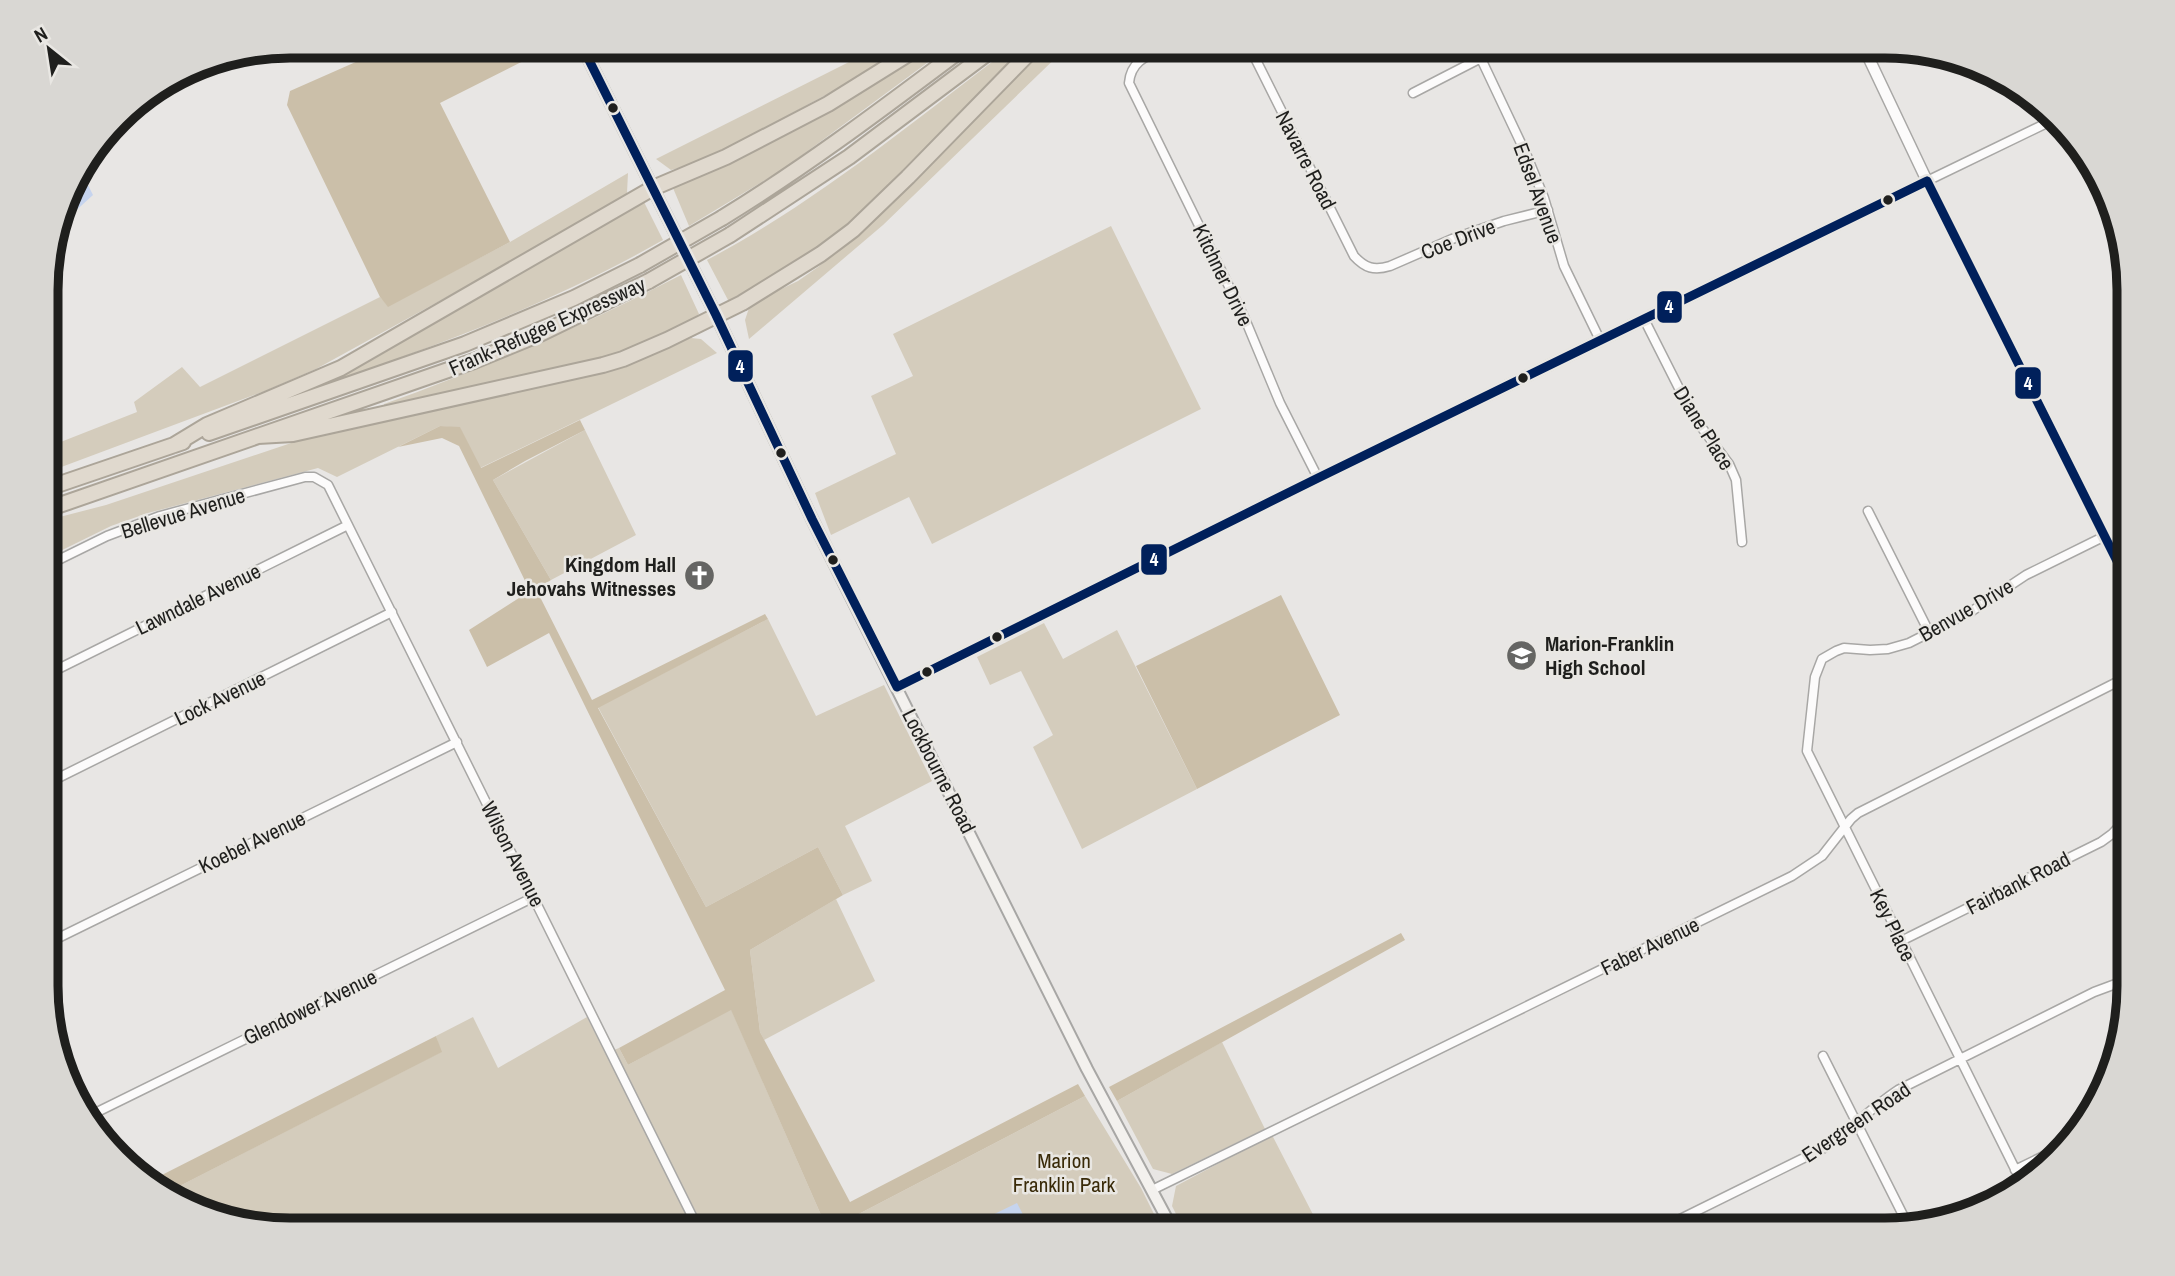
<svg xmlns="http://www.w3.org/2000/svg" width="2175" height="1276" font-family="'Archivo Narrow',sans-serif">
<rect width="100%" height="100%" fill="#e8e6e4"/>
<path fill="#d4ccbc" d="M871,46H910C866,74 820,98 774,123C741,140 708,162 671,170L656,159L851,61Z
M932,46H950L782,170L689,226L673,188L735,161L790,131Z
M1013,46H1028L877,200L833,237L800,262L739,299L728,300L707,260C817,202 915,120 1013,46Z
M1045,46H1068L883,225L749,339L745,320L749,308L756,301L798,281L818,267L890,206Z
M628,173L627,193L618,203L316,369L265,391L48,472V447L137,412L134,402L182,367L200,387L380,297L388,306L510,242Z
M636,202H644L663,240C551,304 432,348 310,389Z
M1111,226L1201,409L932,544L909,497L831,535L815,493L896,454L871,396L913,376L893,334Z
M681,275L699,314C683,328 660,336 641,344C559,376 470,389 384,408V404C487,367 583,326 681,275Z
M691,338L701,339L717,353L480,468L460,428L440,426L337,477L318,468L148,513L111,526L48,557V520L106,505L312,436L597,374C629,363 658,348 691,338Z
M585,430L636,535L551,580L493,480Z
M768,619L816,716L884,685L932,781L845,826L872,881L843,895L818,847L706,907L598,707Z
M1044,623L1063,659L1117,630L1197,789L1082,849L1033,747L1053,735L1021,671L990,685L977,657Z
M836,899L875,981L764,1040L760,1032L750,950Z
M731,1009L821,1215L792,1230H705L614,1050L619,1048L628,1065Z
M473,1017L498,1068L587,1017L695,1230H289L167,1198L164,1194L441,1052L436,1036Z
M1222,1042L1265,1129L1172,1174L1153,1169L1117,1101Z
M1085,1096L1141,1188L1162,1230H828Z
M1272,1135L1321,1230H1184L1172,1206L1176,1186Z"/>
<path fill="#cbbfa9" d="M392,46H553L440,103L510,242L388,307L380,297L287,105L290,91Z
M580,420L585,430L525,461L493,480L551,580L536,589L592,700L765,614L768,619L598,708L706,907L818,847L843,895L750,950L760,1032L850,1202L1078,1084L1085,1096L828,1230H792L821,1215L731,1010L628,1065L619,1048L725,990L549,633L487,667L469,630L530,591L459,446L442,438L398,447L440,426L460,427L481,468Z
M1281,595L1340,715L1197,789L1136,666Z
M1401,933L1405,940L1117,1101L1109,1087Z
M436,1036L442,1052L164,1194L150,1181Z"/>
<path fill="#c6d4ee" d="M80,169L93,195L70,216L63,207L71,181Z
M1017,1203L1031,1230H973L980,1221Z"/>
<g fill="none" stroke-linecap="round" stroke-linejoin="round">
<defs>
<path id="minor" d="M1169,46C1150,55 1131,59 1129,83L1245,319L1280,403L1318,478
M1249,46L1354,256C1365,268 1374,271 1390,266L1452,239L1504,221L1548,210
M1475,46L1527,156L1544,198L1564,266L1600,340
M1413,93L1481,58
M2080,150L2109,208
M1927,181L2051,121
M1644,319L1693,416L1729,464L1736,480L1742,542
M1868,511L1929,632
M48,565L107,536L160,516L305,477H314L328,485L699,1230
M48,674L348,525
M48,783L392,612
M1901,941L2101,842L2112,834L2129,816
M48,943L457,742
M1823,1056L1909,1227
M85,1118L534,897
M2015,1170L2054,1151
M2022,1183L1807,751L1815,677L1822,659L1836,651L1844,648L1870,650L1888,649L1909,643L1972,611L2026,575L2105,536
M1152,1190L1792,876L1822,856L1851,819L1858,813L2129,676
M1658,1230L1824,1148C1850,1130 1872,1107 1898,1090L2094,992L2129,979"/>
<path id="tertiary" d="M1863,46L1927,181L2129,585
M897,687L1318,478L1927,181"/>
<path id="secondary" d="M582,46L716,315L812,519L1087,1069L1173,1230"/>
<path id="motorway" d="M722,218C807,166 886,106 966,46
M730,235L849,157L997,46
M209,433L465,344L574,298L640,265
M258,436L293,434L603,365L623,359L667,340L742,303L821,254L853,230L908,177L1036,46
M174,445L207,425L341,368L653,188L726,157L828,104L921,46
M48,488L183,442
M48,509L474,361L540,334L649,281"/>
</defs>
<use href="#minor" stroke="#a8a7a5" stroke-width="11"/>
<use href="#tertiary" stroke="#a8a7a5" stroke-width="13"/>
<use href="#secondary" stroke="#a8a7a5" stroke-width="14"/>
<use href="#motorway" stroke="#aca599" stroke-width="18"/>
<use href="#minor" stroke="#fcfbfb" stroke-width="8"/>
<use href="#tertiary" stroke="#fcfbfb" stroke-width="10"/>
<use href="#secondary" stroke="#f3f1ee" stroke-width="10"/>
<use href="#motorway" stroke="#e0d9ce" stroke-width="14"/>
<defs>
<path id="motorway-bridge" d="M640,265L722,218
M649,281L730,235"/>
</defs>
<use href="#motorway-bridge" stroke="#aca599" stroke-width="18" stroke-linecap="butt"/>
<use href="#motorway-bridge" stroke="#e0d9ce" stroke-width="14"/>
<defs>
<path id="bus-1" d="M582,46L716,315L812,519L897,687
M1927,181L2129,585
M897,687L1318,478L1927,181"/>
</defs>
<use href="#bus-1" stroke="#e9e7e3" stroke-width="14"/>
<use href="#bus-1" stroke="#00205b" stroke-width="9"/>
</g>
<defs>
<symbol id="church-disc" viewBox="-11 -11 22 22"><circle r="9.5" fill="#656563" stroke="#e9e7e3"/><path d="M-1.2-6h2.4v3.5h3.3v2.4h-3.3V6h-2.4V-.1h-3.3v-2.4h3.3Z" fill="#fff"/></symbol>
<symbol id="school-disc" viewBox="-11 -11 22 22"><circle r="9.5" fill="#656563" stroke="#e9e7e3"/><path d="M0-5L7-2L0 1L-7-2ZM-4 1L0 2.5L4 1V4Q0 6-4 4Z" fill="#fff"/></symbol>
</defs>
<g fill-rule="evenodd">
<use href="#church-disc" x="682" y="558" width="35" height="35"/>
<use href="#school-disc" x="1504" y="638" width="35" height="35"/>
</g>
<g fill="#1f1f1d" stroke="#e9e7e3" stroke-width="2.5">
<circle cx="613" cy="108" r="6"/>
<circle cx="1888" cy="200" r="6"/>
<circle cx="1523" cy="378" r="6"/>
<circle cx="781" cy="453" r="6"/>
<circle cx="833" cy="560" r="6"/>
<circle cx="997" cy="637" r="6"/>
<circle cx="927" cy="672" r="6"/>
</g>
<g text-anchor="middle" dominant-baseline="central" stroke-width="5" stroke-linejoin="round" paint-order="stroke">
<g font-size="21" fill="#1f1f1d" stroke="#e9e7e3">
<text transform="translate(1306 160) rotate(63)">Navarre Road</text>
<text transform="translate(1538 193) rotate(70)">Edsel Avenue</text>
<text transform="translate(1458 239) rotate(-21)">Coe Drive</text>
<text transform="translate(1223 275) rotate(64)">Kitchner Drive</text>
<text transform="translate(547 326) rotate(-24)">Frank-Refugee Expressway</text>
<text transform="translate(1704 428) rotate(58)">Diane Place</text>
<text transform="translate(183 513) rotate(-17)">Bellevue Avenue</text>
<text transform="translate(198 599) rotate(-26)">Lawndale Avenue</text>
<text transform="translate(1966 610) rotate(-30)">Benvue Drive</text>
<text transform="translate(220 698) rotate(-26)">Lock Avenue</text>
<text transform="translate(939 771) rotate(63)">Lockbourne Road</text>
<text transform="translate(252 842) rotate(-26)">Koebel Avenue</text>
<text transform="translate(513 854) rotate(63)">Wilson Avenue</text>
<text transform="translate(2018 883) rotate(-27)">Fairbank Road</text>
<text transform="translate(1893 925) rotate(64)">Key Place</text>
<text transform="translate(1650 946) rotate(-26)">Faber Avenue</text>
<text transform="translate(310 1007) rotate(-26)">Glendower Avenue</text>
<text transform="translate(1856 1122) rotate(-34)">Evergreen Road</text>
</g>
<g font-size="21" font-weight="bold" fill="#1f1f1d" stroke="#e9e7e3" text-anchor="end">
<text x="676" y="564">Kingdom Hall<tspan x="676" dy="24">Jehovahs Witnesses</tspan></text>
<text x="1545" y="643" text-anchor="start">Marion-Franklin<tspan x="1545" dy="24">High School</tspan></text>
</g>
<g font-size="21" fill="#392a08" stroke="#e9e7e3">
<text x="1064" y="1160">Marion<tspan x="1064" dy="24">Franklin Park</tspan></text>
</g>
</g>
<path d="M0 0H2175V1276H0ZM290 58H1885A232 232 0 0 1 2117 290V986A232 232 0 0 1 1885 1218H290A232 232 0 0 1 58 986V290A232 232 0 0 1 290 58Z" fill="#d9d7d3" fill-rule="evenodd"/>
<path fill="none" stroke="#1f1f1d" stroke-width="9" d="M290 58H1885A232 232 0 0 1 2117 290V986A232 232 0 0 1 1885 1218H290A232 232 0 0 1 58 986V290A232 232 0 0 1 290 58Z"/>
<g stroke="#e9e7e3" stroke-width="2.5">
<rect x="1656" y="290" width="27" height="34" rx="7" fill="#00205b"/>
<rect x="727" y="349" width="27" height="34" rx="7" fill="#00205b"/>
<rect x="2014" y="366" width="28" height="34" rx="7" fill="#00205b"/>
<rect x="1140" y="543" width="28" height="33" rx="7" fill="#00205b"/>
</g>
<g font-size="19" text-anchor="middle" font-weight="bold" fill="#fff">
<text x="1669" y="313">4</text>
<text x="740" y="373">4</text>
<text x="2028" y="390">4</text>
<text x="1154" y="566">4</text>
</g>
<g transform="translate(49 49) rotate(330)" stroke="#e9e7e3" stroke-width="5" paint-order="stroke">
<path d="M0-5L12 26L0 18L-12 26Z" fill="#1f1f1d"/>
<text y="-10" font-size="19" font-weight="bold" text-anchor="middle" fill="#1f1f1d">N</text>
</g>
</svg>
